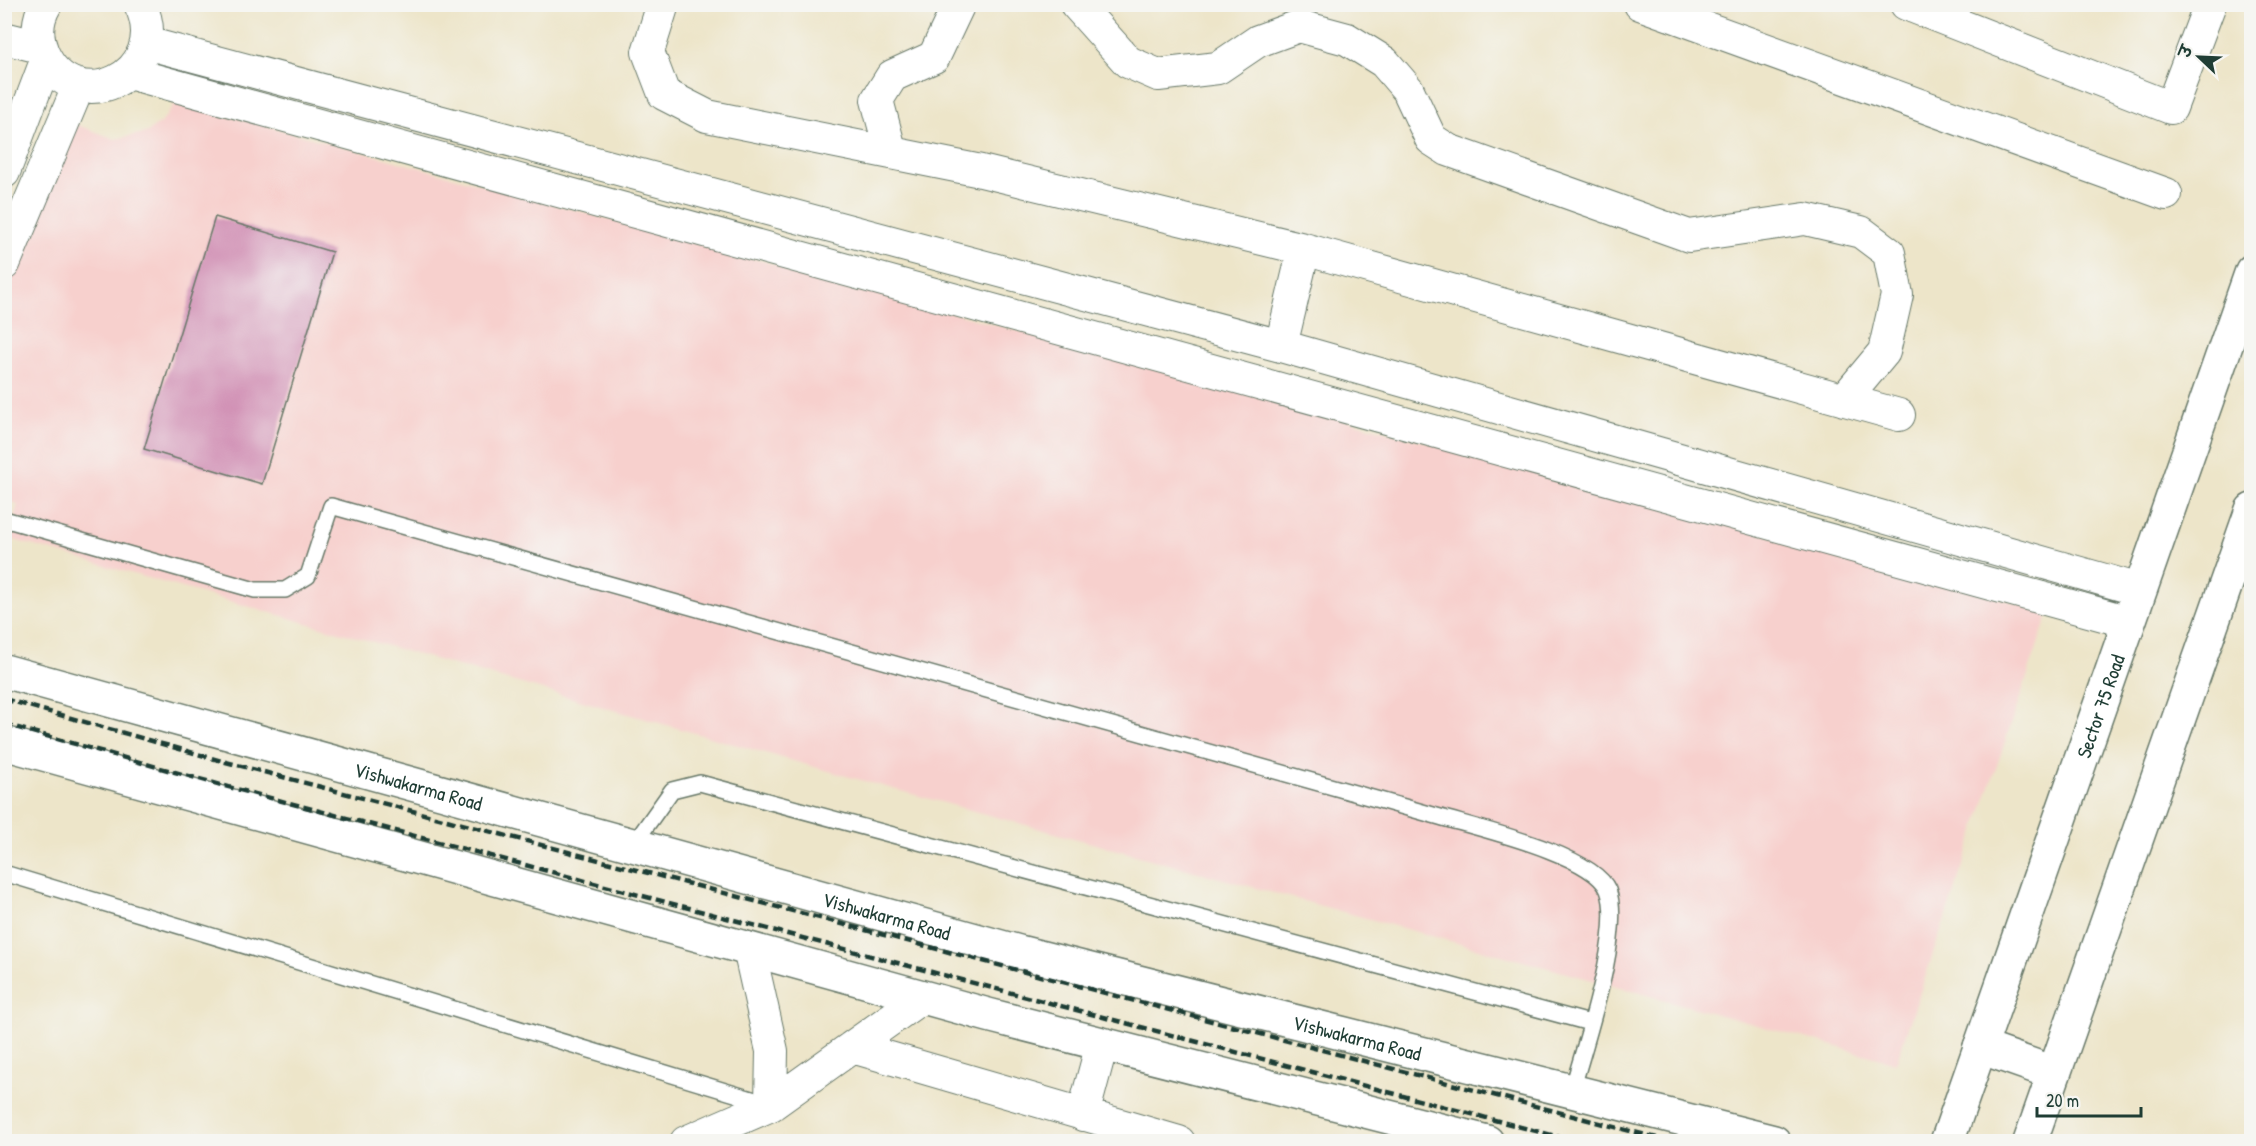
<svg xmlns="http://www.w3.org/2000/svg" width="2256" height="1146" font-family="'Patrick Hand','Playpen Sans Deva',sans-serif">
<rect width="100%" height="100%" fill="#f6f6f2"/>
<filter id="ink" filterUnits="userSpaceOnUse"><feTurbulence type="fractalNoise" baseFrequency=".0167" numOctaves="2"/><feDisplacementMap in="SourceGraphic" scale="12" xChannelSelector="R" yChannelSelector="G"/><feConvolveMatrix kernelMatrix="1 2 1 2 8 2 1 2 1" color-interpolation-filters="sRGB"/></filter>
<filter id="wash" filterUnits="userSpaceOnUse"><feTurbulence type="fractalNoise" baseFrequency=".008" numOctaves="4" result="noise"/><feDisplacementMap in="SourceGraphic" scale="24" xChannelSelector="R" yChannelSelector="G"/><feGaussianBlur stdDeviation="1.35" result="paint"/><feColorMatrix in="noise" values="0 0 0 0 0 0 0 0 0 0 0 0 0 0 0 0 0 1.4 0 .05"/><feComposite in="paint" operator="in"/></filter>
<g filter="url(#wash)">
<rect width="100%" height="100%" fill="#ede5c9"/>
<path fill="#f7d0cd" d="M175,103L256,123L2049,612L1896,1063L846,776L7,538L18,505L5,499V263L56,117L115,139L146,133L162,122Z"/>
<g id="blocks">
<path fill="#d191b5" d="M215,217L332,252L262,484L144,449Z"/>
</g>
</g>
<g filter="url(#ink)">
<use href="#blocks" fill-opacity="0" stroke="#677868" stroke-width="1.5"/>
<g fill="none" stroke-linecap="round" stroke-linejoin="round">
<defs>
<path id="service" d="M4,519L255,590H285L308,576L331,506L1440,817C1477,828 1593,854 1608,890C1624,931 1584,1046 1572,1091
M633,845L672,790L700,783L1590,1023
M4,873L765,1103"/>
<path id="minor" d="M46,4C37,19 36,37 43,53C74,122 174,75 140,4
M663,4L648,52L664,94L707,116L981,171L1304,249L1899,415
M1076,4L1128,62L1158,75L1218,68L1258,41L1299,26L1347,39L1384,62L1408,90L1431,139L1448,150L1689,236L1805,219L1861,232L1889,253L1897,295L1884,352L1844,400
M1640,4L2166,194
M1906,4L2171,108L2210,4
M4,38L40,47
M146,43L1281,346L2140,590
M129,73L2129,622
M891,153L877,100L892,76L934,57L959,4
M4,172L46,61
M4,264L79,85
M1281,346L1304,249
M749,949L772,1051L771,1105
M852,1047L1179,1142
M1083,1115L1102,1044
M686,1142L771,1105L922,997"/>
<g id="tertiary">
<path d="M1980,1047L2054,1073"/>
<path id="s1" d="M1947,1142L2252,271"/>
<path d="M2030,1142L2252,510"/>
</g>
<g id="secondary">
<path id="s2" d="M4,671L1019,952L1774,1142"/>
<path d="M4,743L988,1015L1487,1142"/>
</g>
</defs>
<use href="#service" stroke="#677868" stroke-width="18"/>
<use href="#minor" stroke="#677868" stroke-width="34"/>
<use href="#tertiary" stroke="#677868" stroke-width="36"/>
<use href="#secondary" stroke="#677868" stroke-width="36"/>
<use href="#service" stroke="#fff" stroke-width="15"/>
<use href="#minor" stroke="#fff" stroke-width="32"/>
<use href="#tertiary" stroke="#fff" stroke-width="33"/>
<use href="#secondary" stroke="#fff" stroke-width="33"/>
<path stroke="#1f3d34" stroke-width="4.5" stroke-dasharray="9 4.5" stroke-linecap="butt" d="M4,699L222,761L1672,1142
M4,724L221,785L1578,1142"/>
</g>
</g>
<g text-anchor="middle" dominant-baseline="central" stroke-width="4.5" stroke-linejoin="round" paint-order="stroke">
<g font-size="20" fill="#1f3d34" stroke="#f6f6f2">
<text stroke="none"><textPath href="#s1" startOffset="462">Sector 75 Road</textPath></text>
<text stroke="none"><textPath href="#s2" startOffset="430">Vishwakarma Road</textPath></text>
<text stroke="none"><textPath href="#s2" startOffset="916">Vishwakarma Road</textPath></text>
<text stroke="none"><textPath href="#s2" startOffset="1402">Vishwakarma Road</textPath></text>
</g>
</g>
<rect width="2256" height="1146" fill="none" stroke="#f6f6f2" stroke-width="24"/>
<g transform="translate(2199 57) rotate(293)" stroke="#f6f6f2" stroke-width="4.5" paint-order="stroke">
<path d="M0-4.5L10 22L0 15L-10 22Z" fill="#1f3d34"/>
<text y="-9" font-size="16" font-weight="bold" text-anchor="middle" fill="#1f3d34">उ</text>
</g>
<path d="M2037 1107v9h104v-9" fill="none" stroke="#1f3d34" stroke-width="3"/>
<text x="2046" y="1107" font-size="18" fill="#1f3d34" stroke="#f6f6f2" stroke-width="4.5" paint-order="stroke">20 m</text>
</svg>
